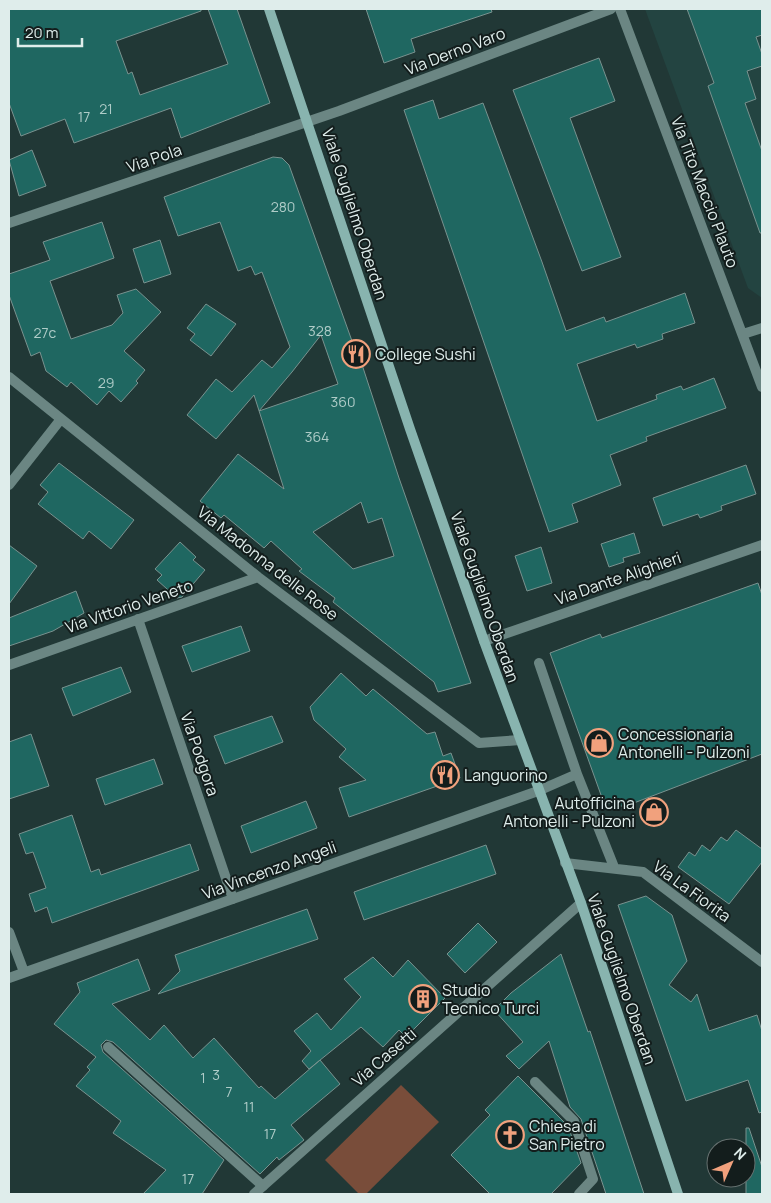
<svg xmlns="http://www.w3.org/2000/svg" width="771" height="1203" font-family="Manrope,sans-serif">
<rect width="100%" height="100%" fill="#213836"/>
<path fill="#234441" d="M645,9H762V298L748,288Z"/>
<path fill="#794d3a" d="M401,1085L439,1122L366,1194H359L325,1160Z"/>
<path fill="#1f6761" stroke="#79928f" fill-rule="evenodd" d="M9,9H201V11L116,41L128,74L132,72L140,95L228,64L208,9H237L270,103L181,138L171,108L74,143L65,119L21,136L9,103Z
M366,9H491L492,12L411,39L415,52L384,63Z
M687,9H762V35L756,37L762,54V66L747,71L756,99L745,103L762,151V233H760L708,86L714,83Z
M599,58L615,101L570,118L621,257L582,271L513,90Z
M433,100L439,119L483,103L542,262L566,331L604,317L606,322L685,293L695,323L662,334L663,339L637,348L635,344L577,364L597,421L657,399L656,395L681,386L683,390L714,378L726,408L646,437L647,441L610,455L621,485L572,504L578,522L549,532L404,110Z
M32,150L46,186L19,196L9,160Z
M273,157L282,158L289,165L352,341L354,340L399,478L471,683L438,692L434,682L333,602L335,598L299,571L302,569L271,541L264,548L224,515L221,518L200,501L238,454L284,489L254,395L216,439L187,415L216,379L232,392L262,360L272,368L290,347L262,272L255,275L251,266L238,271L220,222L178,236L164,197ZM321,335L338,384L259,411L292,372ZM361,502L368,523L382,518L394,556L353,569L313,532Z
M102,222L114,258L50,281L71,339L112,325L123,313L117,295L136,289L161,312L124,351L145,370L136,381L138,383L121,402L109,391L97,405L71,382L67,387L46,371L40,352L31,356L9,295V274L50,260L43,242Z
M160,240L171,274L144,283L133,249Z
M206,304L236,324L211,356L190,340L195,334L187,328Z
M59,463L134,520L111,549L89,531L83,539L38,504L48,492L40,485Z
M746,465L756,494L721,506L722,510L700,518L698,514L663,526L653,498Z
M634,533L640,553L623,558L624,562L609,567L601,544Z
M180,542L196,557L193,560L205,570L182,597L177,598L157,580L162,575L155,569Z
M9,545L37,566L9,604Z
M541,547L552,583L527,591L515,556Z
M758,583L762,595V754L626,806H616L606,802L601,795L550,653L600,634L602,638Z
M76,591L84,613L53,631L9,646V618Z
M241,626L250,651L192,672L182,646Z
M121,667L131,692L73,716L62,688Z
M341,673L366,696L373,689L427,734L435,732L443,756L451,753L460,778L349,817L339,788L366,780L339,757L346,749L314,720L310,707Z
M272,716L283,742L225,764L214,736Z
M31,734L49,786L9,799V742Z
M154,759L163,784L105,805L96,779Z
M306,801L317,828L251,853L241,826Z
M72,815L91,872L99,869L101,875L190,844L199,870L52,923L47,907L35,912L29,894L46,888L33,852L26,854L19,834Z
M736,830L762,849V862L729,904L678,867L689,852L695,856L702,845L710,851L721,837L727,841Z
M486,845L496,874L364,920L354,892Z
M646,896L672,915L687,961L669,985L691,1002L697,994L709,1031L757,1015L762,1031V1112L759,1113L748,1080L686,1101L618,905Z
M307,909L318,939L158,994L180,971L175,955Z
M478,923L497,942L465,973L447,954Z
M561,954L588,1032L590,1031L644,1194H606L581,1119L570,1107L549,1041L519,1069L506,1056L523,1042L494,1010L511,993Z
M373,957L393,977L408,960L445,998L406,1037L399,1030L383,1047L361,1027L309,1069L302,1061L311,1051L294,1031L317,1013L331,1030L361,997L344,979Z
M138,959L150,990L112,1004L150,1040L164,1025L193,1058L214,1038L259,1088L261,1086L275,1099L320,1060L340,1084L291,1125L304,1140L279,1160L277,1157L260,1174L113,1042L106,1040L101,1045L103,1052L224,1160L202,1194H143L166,1170L113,1133L121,1121L76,1086L90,1070L87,1067L96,1057L54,1024L80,992L77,983Z
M518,1076L568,1126L581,1163L551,1194H490L451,1155L490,1115L485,1110Z
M746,1128H749L762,1167V1194H746Z"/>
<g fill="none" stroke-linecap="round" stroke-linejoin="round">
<path stroke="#6b8683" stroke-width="10" d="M108,1047L263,1186
M535,1082L574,1121L593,1179L579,1194"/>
<path stroke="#6b8683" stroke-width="10" d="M620,9L762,387
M9,223L339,111L611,9
M743,334L762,328
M9,377L258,577L479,743L520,740
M9,485L61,419
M138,619L233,899
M484,641L762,545
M539,663L577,774L614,867
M9,665L258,577
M565,863L643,872L762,962
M9,932L24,972
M9,978L538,791L577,774
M254,1194L581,903"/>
<path stroke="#88b4af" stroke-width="10" d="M269,9L410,429L484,641L581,903L678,1194"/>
</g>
<defs>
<symbol id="restaurant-ring" viewBox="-11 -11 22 22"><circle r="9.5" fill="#131d1c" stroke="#f1a17d" stroke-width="1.5"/><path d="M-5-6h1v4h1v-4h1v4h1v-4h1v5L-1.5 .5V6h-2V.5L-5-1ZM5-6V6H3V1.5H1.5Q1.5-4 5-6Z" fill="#f1a17d"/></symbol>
<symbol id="shop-ring" viewBox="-11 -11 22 22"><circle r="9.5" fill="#131d1c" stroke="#f1a17d" stroke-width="1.5"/><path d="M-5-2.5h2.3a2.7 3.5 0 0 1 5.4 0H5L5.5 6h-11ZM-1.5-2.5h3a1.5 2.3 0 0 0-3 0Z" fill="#f1a17d"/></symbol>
<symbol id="building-ring" viewBox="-11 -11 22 22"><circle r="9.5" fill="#131d1c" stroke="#f1a17d" stroke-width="1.5"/><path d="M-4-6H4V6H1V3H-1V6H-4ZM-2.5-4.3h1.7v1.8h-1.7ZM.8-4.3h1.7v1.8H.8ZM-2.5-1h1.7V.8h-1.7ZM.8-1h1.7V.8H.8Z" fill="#f1a17d"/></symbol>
<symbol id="church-ring" viewBox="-11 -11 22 22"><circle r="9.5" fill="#131d1c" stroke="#f1a17d" stroke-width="1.5"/><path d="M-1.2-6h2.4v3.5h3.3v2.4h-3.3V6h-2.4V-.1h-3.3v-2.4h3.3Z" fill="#f1a17d"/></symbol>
</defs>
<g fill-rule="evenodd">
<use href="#restaurant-ring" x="340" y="338" width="32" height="32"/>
<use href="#shop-ring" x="583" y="727" width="32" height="32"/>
<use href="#restaurant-ring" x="429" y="759" width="32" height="32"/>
<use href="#shop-ring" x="638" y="796" width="32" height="32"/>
<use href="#building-ring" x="407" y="983" width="32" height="32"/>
<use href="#church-ring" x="494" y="1119" width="32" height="32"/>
</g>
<g text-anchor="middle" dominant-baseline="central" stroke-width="4" stroke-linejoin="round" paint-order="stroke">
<g font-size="14" fill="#afccc8">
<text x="106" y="108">21</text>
<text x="84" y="116">17</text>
<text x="283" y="206">280</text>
<text x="320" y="330">328</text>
<text x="45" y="332">27c</text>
<text x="106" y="382">29</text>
<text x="343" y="401">360</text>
<text x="317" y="436">364</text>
<text x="216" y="1074">3</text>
<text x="203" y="1077">1</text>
<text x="229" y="1091">7</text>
<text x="249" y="1106">11</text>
<text x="270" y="1133">17</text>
<text x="188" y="1178">17</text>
</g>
<g font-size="16" fill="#dfedeb" stroke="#131d1c">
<text transform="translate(455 51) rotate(-21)">Via Derno Varo</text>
<text transform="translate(154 158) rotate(-19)">Via Pola</text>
<text transform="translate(705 192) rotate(69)">Via Tito Maccio Plauto</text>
<text transform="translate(355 214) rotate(72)">Viale Guglielmo Oberdan</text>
<text transform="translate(268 563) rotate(38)">Via Madonna delle Rose</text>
<text transform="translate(618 578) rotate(-19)">Via Dante Alighieri</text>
<text transform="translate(485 597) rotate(71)">Viale Guglielmo Oberdan</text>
<text transform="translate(129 606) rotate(-19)">Via Vittorio Veneto</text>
<text transform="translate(200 754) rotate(71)">Via Podgora</text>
<text transform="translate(269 870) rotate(-20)">Via Vincenzo Angeli</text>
<text transform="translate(692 891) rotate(36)">Via La Fiorita</text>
<text transform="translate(622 979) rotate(71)">Viale Guglielmo Oberdan</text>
<text transform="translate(384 1057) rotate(-41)">Via Casetti</text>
</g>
<g font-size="16" fill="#dfedeb" stroke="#131d1c" text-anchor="start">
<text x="375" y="354">College Sushi</text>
<text x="618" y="734">Concessionaria<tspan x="618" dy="18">Antonelli - Pulzoni</tspan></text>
<text x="464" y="775">Languorino</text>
<text x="635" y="803" text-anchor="end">Autofficina<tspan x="635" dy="18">Antonelli - Pulzoni</tspan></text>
<text x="442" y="990">Studio<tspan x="442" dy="18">Tecnico Turci</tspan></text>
<text x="529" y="1126">Chiesa di<tspan x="529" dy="18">San Pietro</tspan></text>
</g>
</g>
<rect width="771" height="1203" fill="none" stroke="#dfedeb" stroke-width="20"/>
<g transform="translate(731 1163) rotate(45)"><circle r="24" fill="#131d1c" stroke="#65706f"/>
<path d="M0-4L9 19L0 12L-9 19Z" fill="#f1a17d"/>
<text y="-8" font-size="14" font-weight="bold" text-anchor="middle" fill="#dfedeb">N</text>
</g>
<path d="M18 38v8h64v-8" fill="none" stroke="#dfedeb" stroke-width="2.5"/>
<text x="25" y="38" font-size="15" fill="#dfedeb" stroke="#131d1c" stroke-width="4" paint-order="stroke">20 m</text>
</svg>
